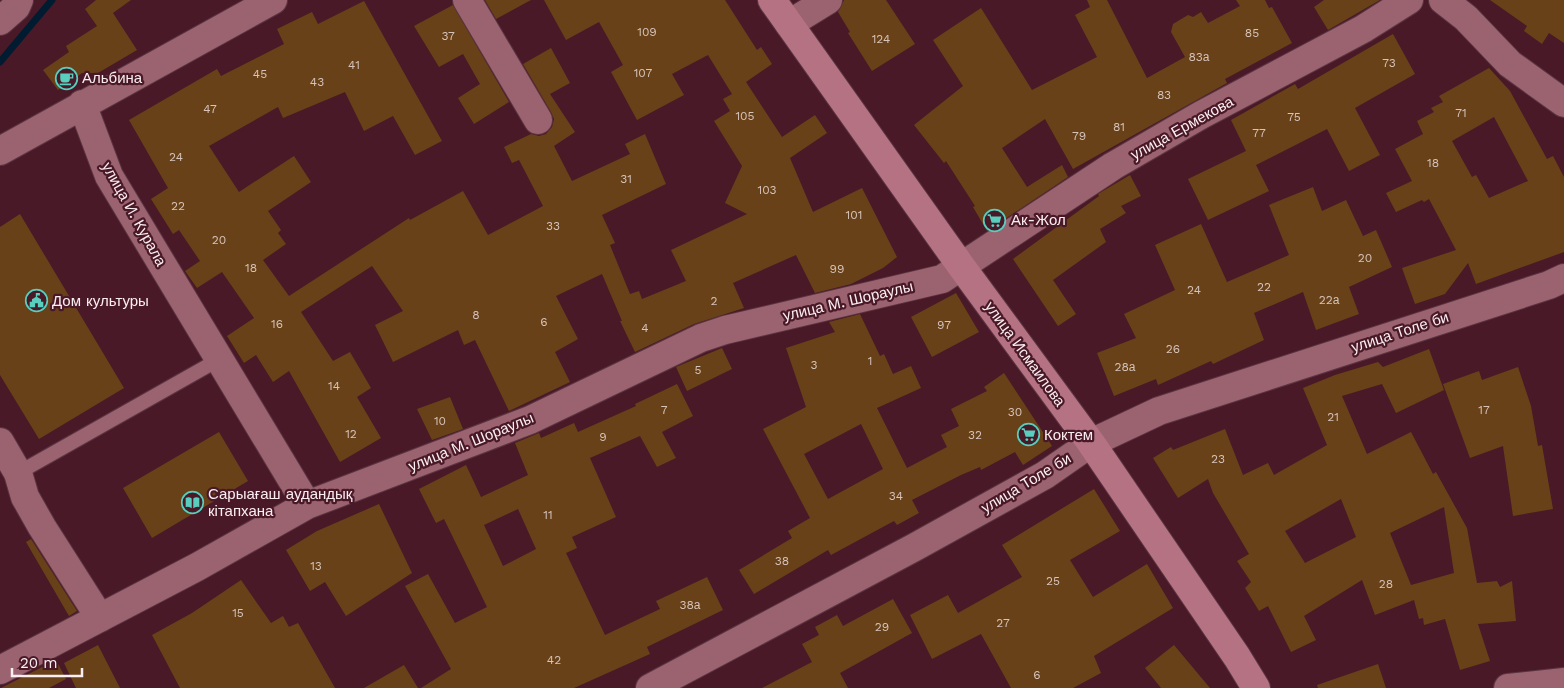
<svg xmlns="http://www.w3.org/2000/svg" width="1564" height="688" font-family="'Work Sans',sans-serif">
<rect width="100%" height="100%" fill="#4a1928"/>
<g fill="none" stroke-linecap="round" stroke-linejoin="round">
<path stroke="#011c30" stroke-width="7" d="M0,62L52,0"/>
</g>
<path fill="#684118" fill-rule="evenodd" d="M96,0H131L113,13L137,50L98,73H82L58,90L43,70L69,52L66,46L97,26L85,9Z
M485,0H531L496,19Z
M544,0H725L757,50L761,47L772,64L746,82L782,137L815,115L827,133L790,158L813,212L862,188L897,257L883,268L851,284L815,293L796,255L733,283L744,308L694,324L635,352L620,321H622L602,274L556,296L578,339L555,352L570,382L509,411L475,340L464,345L458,330L393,362L375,325L403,311L372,266L301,312L333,361L350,352L371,388L357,397L381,438L340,462L289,371L273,382L256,355L244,363L227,336L254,318L222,272L197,288L185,271L200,261L179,230L173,234L151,199L168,188L129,120L217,69L221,76L284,44L277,29L312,12L318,24L364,1L442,141L415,155L393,116L364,131L345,92L283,118L278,107L209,146L239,192L294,156L311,182L268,211L281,230L278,233L286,244L263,260L289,296L409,218L410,220L463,191L488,235L543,206L519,160L512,163L504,147L531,134L539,136L546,134L552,127L554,119L551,112L523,64L551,48L570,83L550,94L575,132L554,146L572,181L630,154L625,144L645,134L666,184L602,215L615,243L610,245L630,294L639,291L642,299L686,281L671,250L747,214L725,203L742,166L714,121L730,111L723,99L732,94L708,55L672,74L684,95L637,120L611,72L623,65L599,22L566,40Z
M844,0H886L915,44L872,71L848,33L850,32L838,12Z
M1087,0H1107L1147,78L1185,57L1171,32L1173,24L1188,15L1193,17L1201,12L1208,23L1240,6L1236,0H1265L1269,8L1272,7L1292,43L1225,79L1227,83L1073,169L1045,119L1002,148L1027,187L1062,165L1068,177L987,231L973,207L975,206L946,161L944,163L914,125L963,86L933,40L981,8L1032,90L1097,57L1075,15L1090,7Z
M1324,0H1380L1328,30L1314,7Z
M1490,0H1564V43L1549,33L1542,44L1524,31L1527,26Z
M453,5L509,102L474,124L458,98L480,84L463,54L439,67L414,26Z
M1393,34L1415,74L1355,108L1380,155L1349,171L1327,129L1256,165L1269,191L1208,220L1188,179L1246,151L1231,120L1295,84L1298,89Z
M1489,68L1510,91L1547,159L1553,156L1564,177V252L1476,284L1468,263L1445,294L1415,304L1402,268L1456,250L1429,199L1424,202L1422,200L1396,212L1386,193L1412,181L1395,149L1423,134L1417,121L1434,112L1431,108L1443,102L1439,96ZM1494,117L1528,181L1489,198L1476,175L1472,177L1452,141Z
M1130,175L1141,196L1121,206L1126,213L1100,229L1106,242L1053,280L1076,314L1058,326L1013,259L1099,196L1098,194Z
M1313,187L1322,211L1346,200L1363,236L1376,230L1392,267L1349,287L1359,314L1316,330L1303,292L1254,313L1264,340L1213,364L1211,361L1158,385L1156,379L1114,396L1097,353L1136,338L1124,314L1175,290L1155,245L1201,224L1227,282L1289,255L1269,205Z
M20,214L124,388L39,439L0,375V227Z
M956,293L979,332L932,357L911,317Z
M860,314L880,356L884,354L893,374L911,366L921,388L877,408L907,468L947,447L941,435L959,426L951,409L987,391L984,387L1004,373L1052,446L1023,465L1015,452L981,470L980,467L961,475L912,500L919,513L897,525L894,521L831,555L828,550L754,594L739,570L792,538L788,531L810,518L763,429L806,407L786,348L835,332L829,322ZM861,424L883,469L828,499L804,454Z
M722,348L732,369L687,391L676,367Z
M1429,349L1444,390L1396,413L1382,384L1342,396L1367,454L1411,432L1433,474L1436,472L1467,528L1477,583L1497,581L1500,587L1512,581L1516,621L1478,624L1490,661L1460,670L1445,619L1424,625L1423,618L1419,619L1414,600L1375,615L1362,580L1304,616L1316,640L1291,652L1268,606L1259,611L1245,588L1251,582L1237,561L1249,554L1213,493L1208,479L1178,498L1153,458L1171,447L1173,450L1225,429L1243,475L1268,463L1274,475L1327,445L1303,388L1335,375L1378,362L1383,367ZM1341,499L1356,537L1305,563L1285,531ZM1444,507L1454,573L1411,585L1390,533Z
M1518,367L1531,406L1538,446L1542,445L1553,509L1513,516L1503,446L1470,458L1443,384L1479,371L1482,380Z
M677,384L693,416L662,432L676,458L657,467L640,436L590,458L616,517L572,537L577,548L566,553L605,635L660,609L656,601L707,577L723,610L647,647L650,654L574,688H421L451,669L405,586L428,574L455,623L487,607L444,519L436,523L419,489L466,465L481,497L528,475L515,443L539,433L541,438L574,423L578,432L636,406L635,404ZM518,509L536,549L503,566L484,525Z
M450,397L463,429L432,440L417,409Z
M219,432L248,481L152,538L123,488Z
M1094,489L1120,531L1070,560L1093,597L1147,564L1173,608L1094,656L1101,673L1073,688H1011L981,634L932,659L910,615L948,595L958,613L1022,577L1002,545Z
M379,504L412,573L346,616L325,582L310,591L286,550L317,531Z
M31,539L77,611L69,616L26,542Z
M241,580L271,623L283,616L289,627L298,623L335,688H180L152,635L192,613Z
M893,599L912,633L840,673L848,688H762L812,662L802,644L819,635L815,627L837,615L843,626Z
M98,645L120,688H76L64,663Z
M1174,645L1210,688H1161L1145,668Z
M56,660L66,679L49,688H1Z
M1378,664L1386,688H1318L1317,685Z
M404,665L418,688H364Z"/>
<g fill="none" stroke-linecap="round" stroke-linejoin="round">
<defs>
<path id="service" d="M18,473L218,360"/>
<path id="minor" d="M467,0L538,120
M1443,0L1466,18L1510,64L1564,103
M0,21L16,7L19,0
M789,24L828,0
M82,104L109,176L307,505
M0,151L273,0
M0,442L18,473L25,497L42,527L100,618
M0,670L197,567L307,505L530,420L701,338L725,330L942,279L1113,166L1201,115L1363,29L1409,0
M650,688L915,547L1045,475L1091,443L1159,411L1549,285L1564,278
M1508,688L1564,682"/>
<path id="primary" d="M772,0L961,266L1091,443L1237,657L1256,688"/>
</defs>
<use href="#service" stroke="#5a3542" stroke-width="16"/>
<use href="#minor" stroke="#5a3542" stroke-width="30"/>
<use href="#primary" stroke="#5a3542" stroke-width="30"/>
<use href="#service" stroke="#9b6270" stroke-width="14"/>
<use href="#minor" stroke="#9b6270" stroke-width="28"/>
<use href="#primary" stroke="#b57283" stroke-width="28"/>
</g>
<defs>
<symbol id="cafe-ring" viewBox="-11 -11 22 22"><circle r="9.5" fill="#4a1928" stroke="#59cebf" stroke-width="1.5"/><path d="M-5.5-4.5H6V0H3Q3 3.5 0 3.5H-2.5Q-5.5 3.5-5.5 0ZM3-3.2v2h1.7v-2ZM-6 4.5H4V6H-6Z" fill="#59cebf"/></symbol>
<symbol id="supermarket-ring" viewBox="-11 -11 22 22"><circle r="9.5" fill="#4a1928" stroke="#59cebf" stroke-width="1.5"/><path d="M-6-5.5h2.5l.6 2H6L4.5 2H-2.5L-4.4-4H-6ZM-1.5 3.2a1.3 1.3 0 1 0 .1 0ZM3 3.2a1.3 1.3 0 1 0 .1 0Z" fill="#59cebf"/></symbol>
<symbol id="civic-ring" viewBox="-11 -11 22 22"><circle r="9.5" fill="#4a1928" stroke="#59cebf" stroke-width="1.5"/><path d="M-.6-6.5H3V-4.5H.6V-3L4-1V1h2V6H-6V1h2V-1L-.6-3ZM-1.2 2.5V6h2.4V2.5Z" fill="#59cebf"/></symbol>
<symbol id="library-ring" viewBox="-11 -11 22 22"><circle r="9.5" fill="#4a1928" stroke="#59cebf" stroke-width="1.5"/><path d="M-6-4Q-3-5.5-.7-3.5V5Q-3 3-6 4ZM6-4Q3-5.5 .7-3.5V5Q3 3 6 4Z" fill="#59cebf"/></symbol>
</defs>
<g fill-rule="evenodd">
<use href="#cafe-ring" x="54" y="66" width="25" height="25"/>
<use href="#supermarket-ring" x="982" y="208" width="25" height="25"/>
<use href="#civic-ring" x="24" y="288" width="25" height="25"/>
<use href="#supermarket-ring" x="1016" y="422" width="25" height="25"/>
<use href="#library-ring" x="180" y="490" width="25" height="25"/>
</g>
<g text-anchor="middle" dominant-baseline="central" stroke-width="4.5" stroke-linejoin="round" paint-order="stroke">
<g font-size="12" fill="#d6c3ba">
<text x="647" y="32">109</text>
<text x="1252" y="33">85</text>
<text x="448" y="36">37</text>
<text x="881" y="39">124</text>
<text x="1199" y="57">83а</text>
<text x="1389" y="63">73</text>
<text x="354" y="65">41</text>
<text x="643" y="73">107</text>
<text x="260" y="74">45</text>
<text x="317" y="82">43</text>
<text x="1164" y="95">83</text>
<text x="210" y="109">47</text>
<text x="1461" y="113">71</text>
<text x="745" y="116">105</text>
<text x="1294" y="117">75</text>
<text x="1119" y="127">81</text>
<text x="1259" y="133">77</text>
<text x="1079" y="136">79</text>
<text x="176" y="157">24</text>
<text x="1433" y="163">18</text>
<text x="626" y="179">31</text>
<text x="767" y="190">103</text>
<text x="178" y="206">22</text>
<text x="854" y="215">101</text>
<text x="553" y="226">33</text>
<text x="219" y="240">20</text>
<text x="1365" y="258">20</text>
<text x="251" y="268">18</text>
<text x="837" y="269">99</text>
<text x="1264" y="287">22</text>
<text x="1194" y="290">24</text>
<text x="1329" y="300">22а</text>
<text x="714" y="301">2</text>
<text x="476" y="315">8</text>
<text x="544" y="322">6</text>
<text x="277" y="324">16</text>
<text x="944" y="325">97</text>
<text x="645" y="328">4</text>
<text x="1173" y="349">26</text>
<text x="870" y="361">1</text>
<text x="814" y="365">3</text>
<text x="1125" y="367">28а</text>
<text x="698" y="370">5</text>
<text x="334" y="386">14</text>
<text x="664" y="410">7</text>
<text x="1484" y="410">17</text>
<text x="1015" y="412">30</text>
<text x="1333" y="417">21</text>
<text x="440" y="421">10</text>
<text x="351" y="434">12</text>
<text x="975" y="435">32</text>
<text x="603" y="437">9</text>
<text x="1218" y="459">23</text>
<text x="896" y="496">34</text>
<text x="548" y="515">11</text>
<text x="782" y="561">38</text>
<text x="316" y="566">13</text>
<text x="1053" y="581">25</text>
<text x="1386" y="584">28</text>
<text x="690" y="605">38а</text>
<text x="238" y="613">15</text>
<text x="1003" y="623">27</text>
<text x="882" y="627">29</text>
<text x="554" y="660">42</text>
<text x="1037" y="675">6</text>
</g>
<g font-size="15" fill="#fbeef0" stroke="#4a1928" text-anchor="start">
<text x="82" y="78">Альбина</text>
<text x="1011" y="220">Ак-Жол</text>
<text x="52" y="301">Дом культуры</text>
<text x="1044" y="435">Коктем</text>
<text x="208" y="494">Сарыағаш аудандық<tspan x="208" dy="17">кітапхана</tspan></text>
</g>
<g font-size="15" fill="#fbeef0" stroke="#4a1928">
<text transform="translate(1182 128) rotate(-29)">улица Ермекова</text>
<text transform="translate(134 214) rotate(61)">улица И. Курала</text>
<text transform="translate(848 301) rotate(-13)">улица М. Шораулы</text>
<text transform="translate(1400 332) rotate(-18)">улица Толе би</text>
<text transform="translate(1025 354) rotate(54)">улица Исмаилова</text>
<text transform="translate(471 442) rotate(-22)">улица М. Шораулы</text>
<text transform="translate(1026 483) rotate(-31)">улица Толе би</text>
</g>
</g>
<path d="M12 668v8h70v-8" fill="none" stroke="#fbeef0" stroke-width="2.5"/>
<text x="20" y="668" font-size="15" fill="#fbeef0" stroke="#4a1928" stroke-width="4" paint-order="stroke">20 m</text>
</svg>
